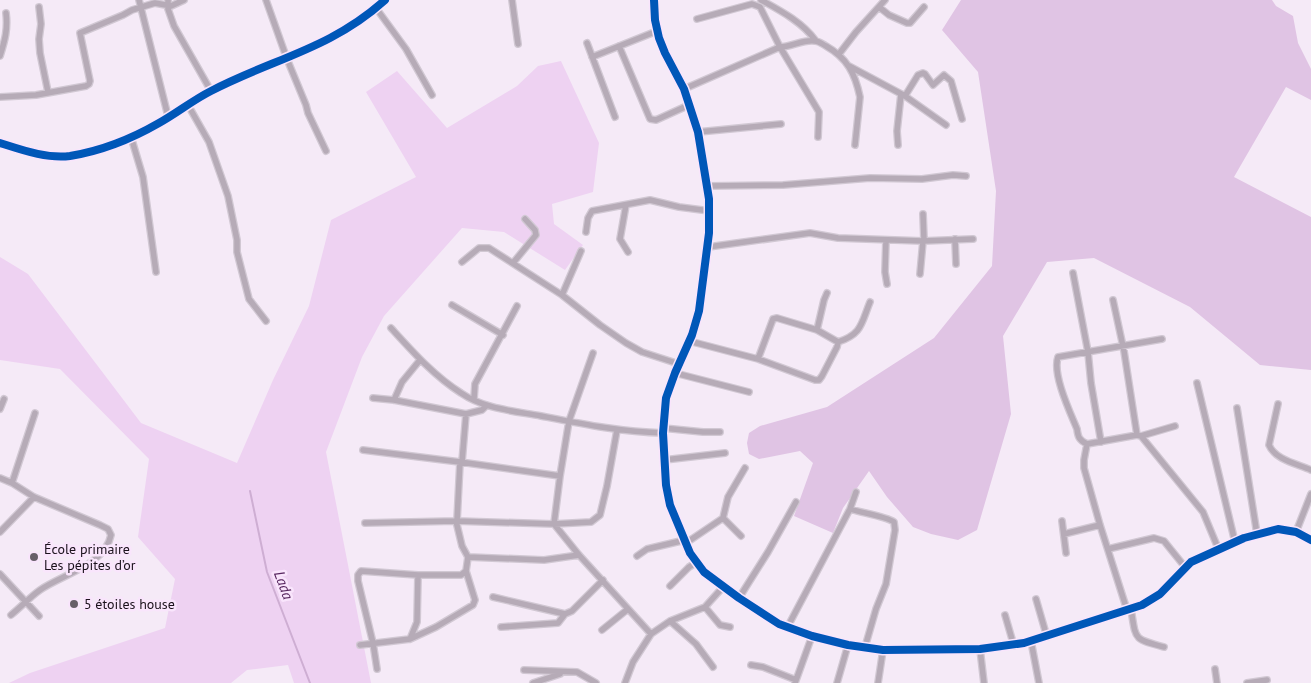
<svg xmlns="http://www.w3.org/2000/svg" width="1311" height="683" font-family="'PT Sans',sans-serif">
<rect width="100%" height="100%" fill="#f5eaf7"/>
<path fill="#eed2f2" d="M561,61L599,143L593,192L552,204L554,224L583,245L565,270L504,232L462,228L384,316L362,357L326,452L371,683H294L288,665L247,670L231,683H9L30,673L165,628L175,579L138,537L149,459L60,369L0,360V257L28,274L141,423L237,463L273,380L309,306L331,220L416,177L366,92L397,71L447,128L517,86L538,66Z"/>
<path fill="#e0c4e4" d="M961,0H1272L1276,6L1293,16L1298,43L1311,69V100L1286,87L1234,177L1311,217V370L1260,365L1190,307L1094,258L1047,262L1003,336L1011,414L977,530L958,540L931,534L913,527L887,497L869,471L843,508L833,533L794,516L813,463L800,451L759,459L749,454L747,443L749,433L760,426L827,407L934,338L992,266L996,191L978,72L942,30Z"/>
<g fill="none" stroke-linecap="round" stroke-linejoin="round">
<path stroke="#ceaed3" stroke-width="2" d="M250,491L267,572L310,683"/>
<defs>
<path id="minor" d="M139,0L168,116
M168,0V9L174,26L211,91
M266,0L287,59L306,105L308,113L326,151
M512,0L518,44
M654,0L655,20L659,38L665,53L684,89L698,132L709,199V233L699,311L692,335L675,373L666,398L663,433L666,485L670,505L690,553L704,572L739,598L779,624L812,636L848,645L883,650L980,649L1024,643L1142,605L1160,594L1191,562L1244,538L1278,529L1296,532L1311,540
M761,0C781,11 802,22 816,41
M39,7L41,24L39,39L40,53L48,92
M879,7L889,15L907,23H910L924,7
M376,8L406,49L432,95
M697,19L752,4L760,7L780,47L819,112L818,137
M587,43L615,117
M619,46L650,119L656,120L689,105
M839,54L856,32L885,0
M0,56C5,40 8,29 6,13
M592,57L657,31
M849,66L905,96L946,125
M684,89L780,47C791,47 804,39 815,41C819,41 822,44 826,46C847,58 855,73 860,97L855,145
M905,96L918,75L923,73L925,74L933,85L944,75L951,81L962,119
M0,97L36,95L86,86L89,84L90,81L80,33L123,15L132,10L155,3L171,6L184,0
M188,105L209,142L228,196L237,240V252L249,299L266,321
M698,132L781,124
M131,137L143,177L156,272
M0,143C22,150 47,159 70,156C101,151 133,138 159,123C177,113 193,100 211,91C272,59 331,49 385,0
M898,145L897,131L901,94
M708,186L783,185L870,178L922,179L953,175L966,176
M626,205L620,239L628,252
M923,214L924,240
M586,232L588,218L592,211L650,200L679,207L710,211
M955,239L956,264
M886,240L885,272L887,284
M708,247L810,233L838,238L923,241L973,239
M462,262L479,248H489L562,295L600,325L626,343L642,352L679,364
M513,263L536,235L535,230L525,219
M1073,273L1088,352L1091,383L1101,442
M920,274L923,241
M562,295L581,251
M1113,300L1124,351L1137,435
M452,305L503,335
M391,328C412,351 434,376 461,393C484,409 514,411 541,416C582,424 621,432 663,433
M817,330L824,300L827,293
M1162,339L1058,357C1052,374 1070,412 1077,429C1078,437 1079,440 1087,444L1137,435L1141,436L1203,512L1218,548
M689,341L758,359L815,380H819L822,376L837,347L838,342
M838,342C862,334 861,324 870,302
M593,353L569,421L560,476L554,524L579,555L651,634
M758,359L773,319L777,318L817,330L838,342
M675,373L749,392
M1197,383L1235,542
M373,398L394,400L466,414L482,410L486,406
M474,399L475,384L517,306
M394,400L402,382L420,360
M1278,404L1269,445C1275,460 1298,464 1311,470
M1237,408L1257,534
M0,409L4,399
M663,428L703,432H720
M1141,436L1175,426
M1087,444L1084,460V468L1100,525L1127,610
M363,450L460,462L560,476
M664,460L725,453
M462,462L466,414
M0,478L12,483L34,497L100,525L108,529L111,535C105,565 63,574 40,590C30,597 21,607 11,615
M12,483L35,413
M850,509C862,513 885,516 894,522L895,530L886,584L876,609L865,647
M723,518L741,536
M457,521L460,462
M1062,521L1066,553
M365,523L456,521L554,524L591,522L600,515L607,486L617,430
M0,532L34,497
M1296,532L1311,494
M1064,534L1100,525
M686,543L723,518L728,497L745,468
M1108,549L1154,538L1164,541L1185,567
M637,556L647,549L685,540
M468,557L544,560L579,555
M0,574L39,616
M670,586L689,567L697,562
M493,597L565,614L572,611L603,580
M739,598L768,552L796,502
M1036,599L1047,637
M705,607L720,625L730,627
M1131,609C1136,640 1133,639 1164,647
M1005,615L1014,646
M670,621L696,644L713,667
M501,627L558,623L565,614
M787,628L850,509L856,492
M602,630L628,609
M410,639L417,622L418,575
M1031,641L1039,683
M360,645L410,639L436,627L473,605L475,600L466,571
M980,649L984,683
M751,665L763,667L796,680
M377,669L373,643L358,581V575L361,571L418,575H461L466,571L468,557L462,546L456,521
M1215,669L1217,683
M524,670L577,672L596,683
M533,683L560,674
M625,683L633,662L651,634L670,621L705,607L723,587
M795,683L812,636
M837,683L848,645
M878,683L883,650
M1247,683L1267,680"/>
</defs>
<use href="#minor" stroke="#d1c8d3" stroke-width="8"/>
<use href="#minor" stroke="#b6abb7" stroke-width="5.5"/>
<defs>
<path id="cycleway" d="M654,0L655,20L659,38L665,53L684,89L698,132L709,199V233L699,311L692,335L675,373L666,398L663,433L666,485L670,505L690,553L704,572L739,598L779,624L812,636L848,645L883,650L980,649L1024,643L1142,605L1160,594L1191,562L1244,538L1278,529L1296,532L1311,540
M0,143C22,150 47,159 70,156C101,151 133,138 159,123C177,113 193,100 211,91C272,59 331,49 385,0"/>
</defs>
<use href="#cycleway" stroke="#f9e5fc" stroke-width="11"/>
<use href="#cycleway" stroke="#0057b8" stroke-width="8"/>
</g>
<g fill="#675e69" stroke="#f9e5fc" stroke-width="2">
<circle cx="34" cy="557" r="5"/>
<circle cx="74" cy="604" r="5"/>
</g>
<g text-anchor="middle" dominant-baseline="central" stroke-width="5" stroke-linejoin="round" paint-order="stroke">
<g font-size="14" fill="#1b121c" stroke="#f9e5fc" text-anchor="start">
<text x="44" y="549">École primaire<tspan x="44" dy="16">Les pépites d’or</tspan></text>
<text x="84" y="604">5 étoiles house</text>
</g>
<g font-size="15" font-style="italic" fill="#56255e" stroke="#f9e5fc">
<text transform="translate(284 585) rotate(70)">Lada</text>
</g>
</g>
</svg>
